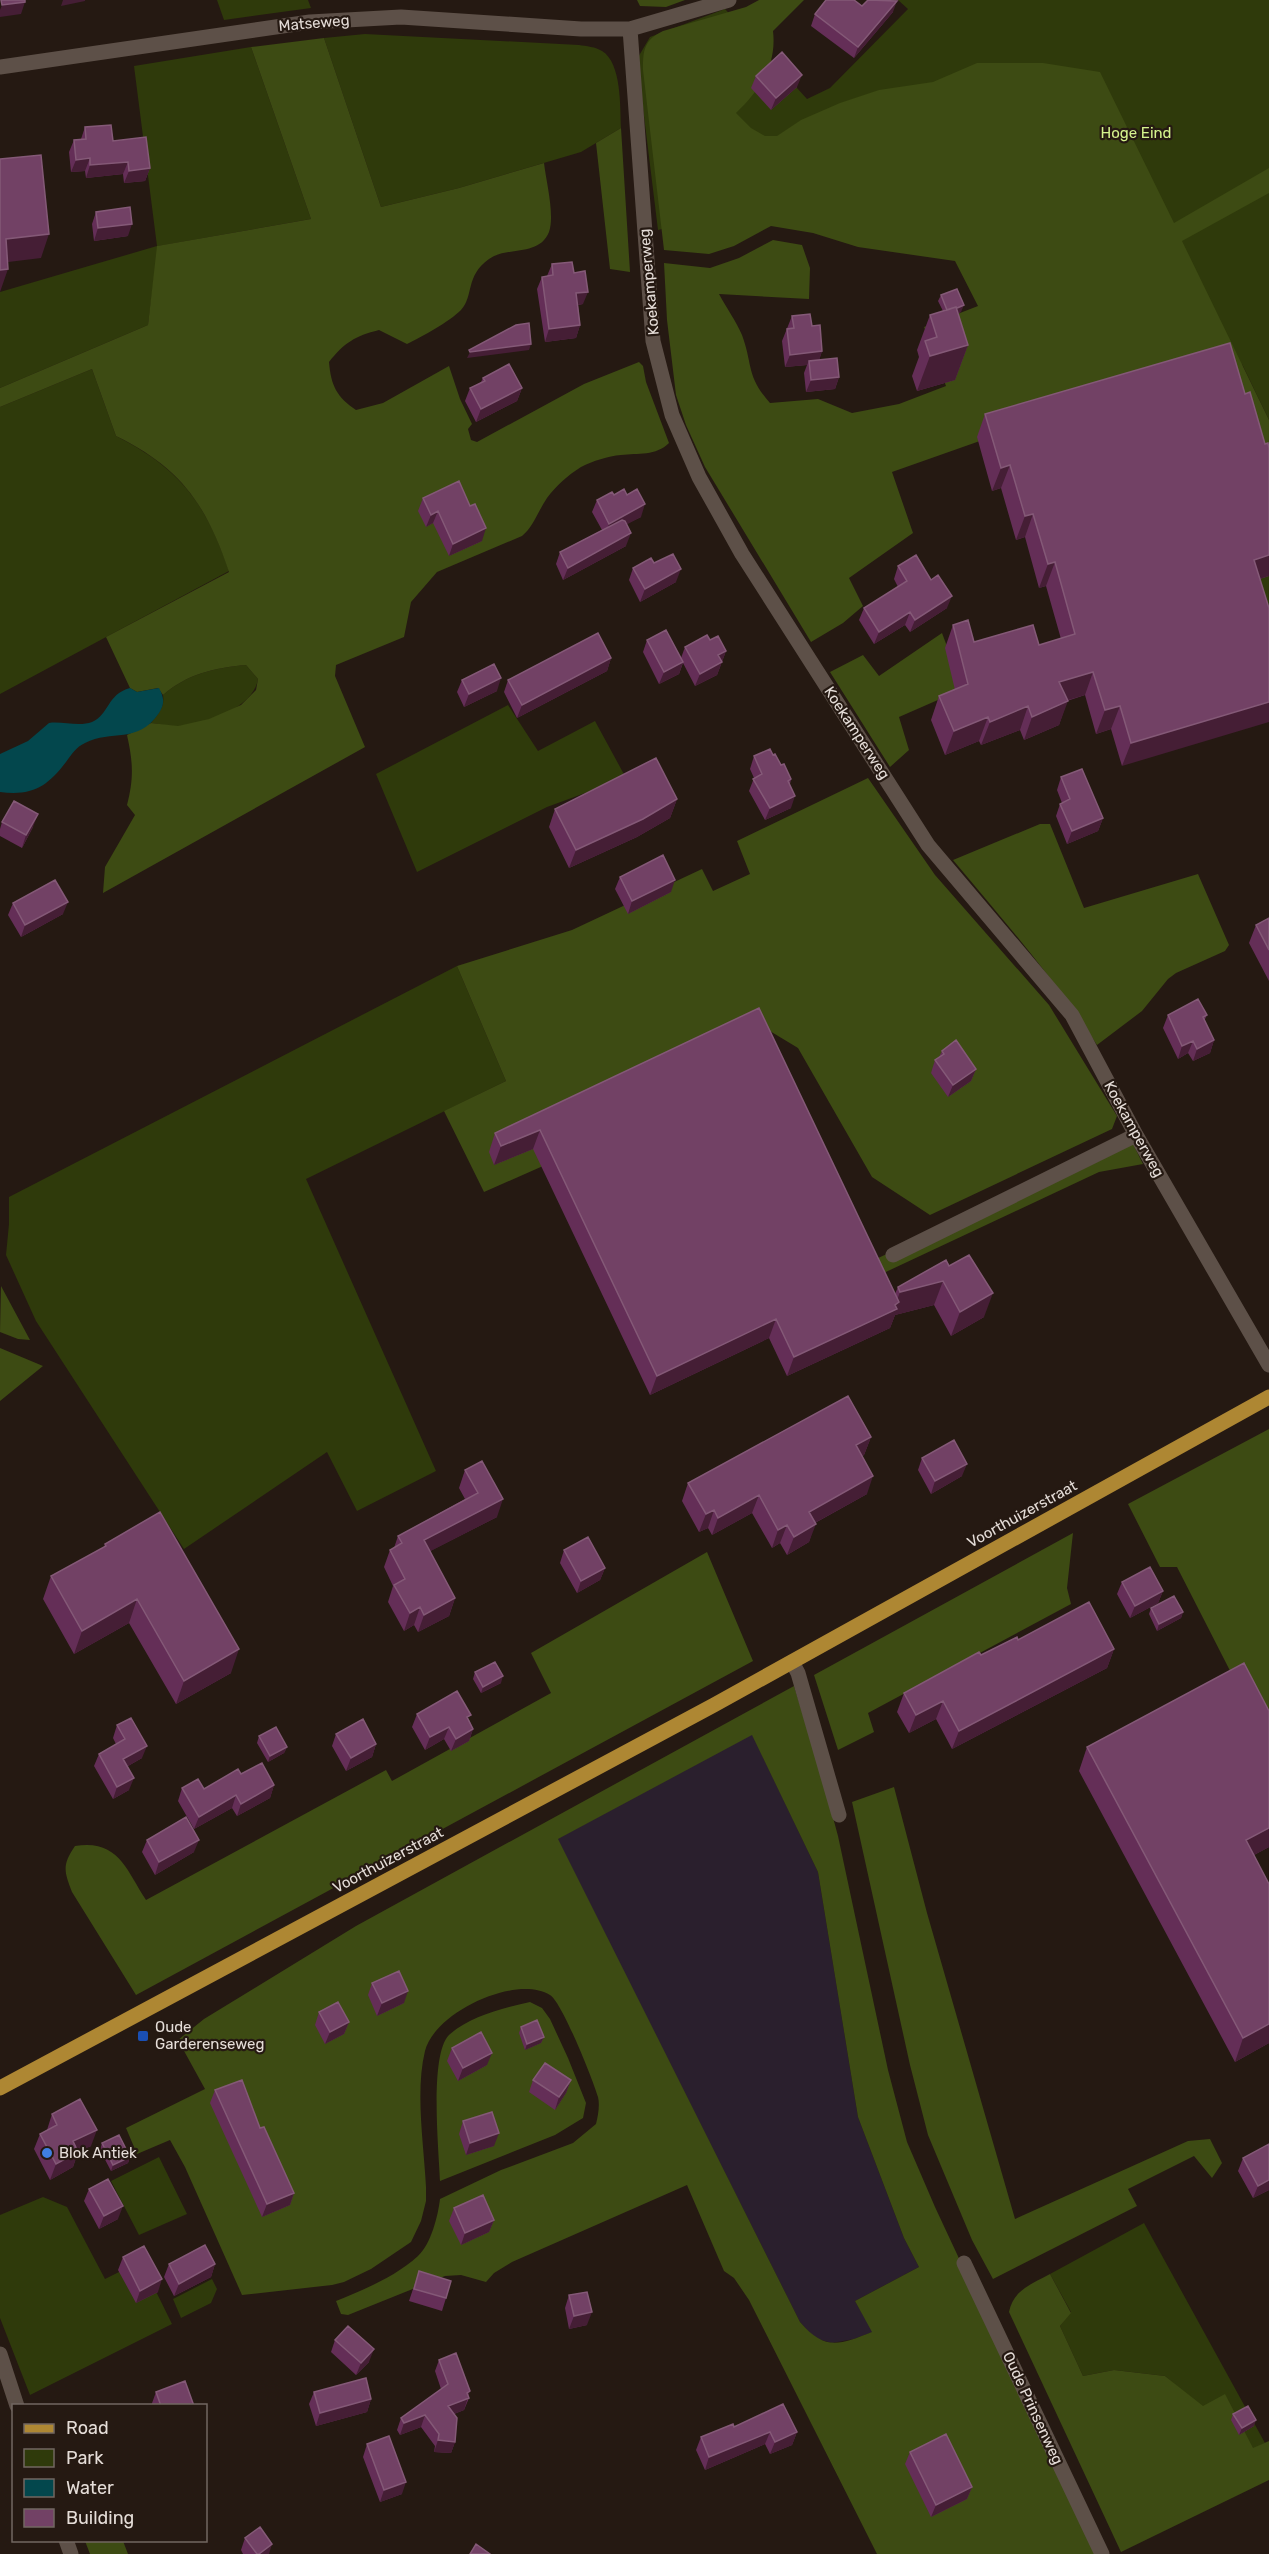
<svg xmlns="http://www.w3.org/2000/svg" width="1269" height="2554" font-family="Rubik,sans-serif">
<rect width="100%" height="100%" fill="#251912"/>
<path fill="#2a1f2d" d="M752,1734L818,1872L858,2117L904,2238L919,2267L855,2301L873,2332L854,2339L832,2343L814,2338L800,2322L557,1839Z"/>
<path fill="#2f3a0b" d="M217,0H308L311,8L224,20Z
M898,0H1269V420L1242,364L1269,483V616L917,166L658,230L637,59L650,37L725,9L807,99L830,88L908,9Z
M365,34L579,45C586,46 596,47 602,51C622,63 620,108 621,128L581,152L459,188L381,207L324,38Z
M251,47L311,219L158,246L148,325L0,388V292L157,246L134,66Z
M92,369L116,436C181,469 206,504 229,571L0,694V407Z
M246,665L258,679C253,709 207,722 180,726C171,727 161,724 151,723C158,714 165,707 163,695C187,674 214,668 246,665Z
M508,705L538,751L595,721L626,778L547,807L417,872L376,774Z
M457,966L506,1081L306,1179L436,1471L357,1511L327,1452L184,1549L36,1321L6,1255L9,1224V1197Z
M159,2157L187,2214L139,2235L111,2181Z
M43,2197L67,2207L105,2279L141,2261L172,2324L30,2395L0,2318V2215Z
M1144,2223L1265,2443L1253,2449L1165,2376L1114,2370L1083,2376L1060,2326L1071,2312L1050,2274Z
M212,2279L217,2289L211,2303L181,2318L173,2299Z"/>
<path fill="#3d4b13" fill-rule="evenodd" d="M637,0H685L666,7L640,6Z
M759,0H804L773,31C777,65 760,90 736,113L751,128L765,136H777L801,120L840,103L879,90L933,82L977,63H1043L1100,72L1174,223L1269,168V193L1182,241L1269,420V483L994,436L892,472L913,533L849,578L863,606L843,623L811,642L705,467L686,425L676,395L667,320L664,263L710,268L739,258L773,240L802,245L810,268L809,299L719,294C726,307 736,321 742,335C753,365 746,376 770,403L818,399L852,413L899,404L946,386L924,327L978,306L955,261L858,247L813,233L771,226L734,246L709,254L664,250L643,70C643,50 644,40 663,31L746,7Z
M324,38L381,207L459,188L544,163C546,181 555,215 549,232C539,257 507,246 489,259C465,276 474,296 461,310C449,322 423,336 407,344L379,330C355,336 344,343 329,362C331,386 337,397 356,410L383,403L449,366L460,399L472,424L468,429L471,440L477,442L584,384L639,362L643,366L646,382L669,443C656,456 638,453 621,455C608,456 593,461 581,467C568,475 556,486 547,498C538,511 534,526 522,536L437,572L411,602L404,637L336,665L335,676L365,747L103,893L105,867L135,815L127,805C134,778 133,762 127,735L151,723L178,726L209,719L241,705L256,690L258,679L246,665C214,668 187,674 163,695L158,688L137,692L130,688L106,637L229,572C206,504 181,468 116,436L92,369L0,407V388L148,325L157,246L311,219L251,47Z
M621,128L630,272L610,269L596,143Z
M942,633L963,689L899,717L909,750L890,767L830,672L863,655L879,676Z
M868,778L935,875L1049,1005L1117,1116L1112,1129L930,1215L872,1177L798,1048L750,1019L543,1166L484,1192L444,1111L506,1081L457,966L572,930L702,869L713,891L750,874L737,841Z
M1040,824H1050L1084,908L1198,874L1229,945L1225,951L1176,973L1168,979L1142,1011L1097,1045C1055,979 1004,921 953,860Z
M1131,1140L1143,1164L1099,1172L873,1278L861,1266Z
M1,1286L30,1340L18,1339L0,1332Z
M0,1348L43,1366L0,1401Z
M1269,1429V1747L1177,1567H1160L1128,1504Z
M1073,1533L1067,1588L1071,1604L868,1713L874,1732L838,1750L814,1675Z
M707,1552L753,1661L136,1995L72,1892C64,1871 62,1865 75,1846C118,1839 126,1869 146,1900L386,1770L392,1781L551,1693L531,1653Z
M794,1686L820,1769L838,1836L888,2070L907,2142L935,2207L1097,2554H877L749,2300L734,2278L724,2271L687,2185L512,2262L494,2273L486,2282L461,2275L445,2276L348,2315L341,2314L336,2301C365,2289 395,2277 418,2256C431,2244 438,2216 440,2199L501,2170L573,2143L596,2124C598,2116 600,2105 598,2097C593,2080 562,2002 550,1995C515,1974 434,2013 425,2051C415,2092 424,2145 426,2187V2201L421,2221L411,2242L371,2269L344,2282L332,2285L242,2295L185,2167L170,2140L137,2154L126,2128L205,2089L178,2040L204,2019L356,1926ZM752,1735L818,1872L858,2117L904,2238L919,2267L855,2301L872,2332C839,2345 825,2351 800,2322L558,1839Z
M894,1787L927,1913L1015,2219L1188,2141L1210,2139L1222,2163L1212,2178L1194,2156L1128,2189L1137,2206L993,2279L972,2240L928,2135L910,2065L852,1802Z
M530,2002L542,2008L550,2019L568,2058L586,2103L583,2118L555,2135L440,2181C439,2152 429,2055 449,2035C470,2016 503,2008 530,2002Z
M1050,2274L1071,2313L1060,2326L1083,2376L1114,2370L1165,2376L1203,2406L1225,2394L1253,2448L1269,2441V2480L1121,2552L1009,2312C1013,2290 1032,2284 1050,2274Z
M85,2541H123L128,2554H90Z"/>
<path fill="#03474d" d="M130,688L137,692L159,688C164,697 165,704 159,713C137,745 112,729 85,743C76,747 72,754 66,762C47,787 32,796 0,792V754L28,741L49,723C62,721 79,727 92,722C109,715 107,694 130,688Z"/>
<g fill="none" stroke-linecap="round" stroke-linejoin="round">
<path stroke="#5d5048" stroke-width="15" d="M630,29L653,341L672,415L699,477L742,554L928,845L1072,1015L1136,1135L1269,1365
M0,67L310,22L401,17L581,29H630L729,0
M893,1255L1136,1135
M792,1662L798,1673L839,1815
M964,2263L1102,2554
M0,2354L17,2406
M66,2540L71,2554"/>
<path stroke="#ae8733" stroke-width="15" d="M0,2088L714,1705L1269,1397"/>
</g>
<path fill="#642e57" d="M862,6L893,12L854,58L811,26L815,14Z
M756,76L797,87L771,110L751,88Z
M85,127L113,141L150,168L145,181L124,183L123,174L86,178L85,171L71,172L69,152L74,140L81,139Z
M96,212L128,236L94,241L92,224Z
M552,264L574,273L583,304L578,305L580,325L576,338L545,342L537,289L542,277L547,276Z
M941,295L961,312L958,313L968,345L955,380L917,391L912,376L919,357L917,350L930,315L943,311L938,301Z
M792,316L812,326L822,351L819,360L839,377L835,389L806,392L804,373L807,365L785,367L782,341Z
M483,378L522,388L517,401L476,422L465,401L470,388L481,382Z
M1245,394L1265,444L1269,448V576L1260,579L1122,766L1111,729L1096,734L1085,695L1067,701L1059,725L1024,740L1020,730L981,745L979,741L945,755L931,720L939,696L955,690L945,648L953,625L974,642L1039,645L1061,639L1046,586L1039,588L1025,537L1016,540L1001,488L992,491L977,437L985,414Z
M614,495L641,517L626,524V546L563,580L556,564L560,552L602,530L592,512L597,500Z
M423,498L482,541L449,556L433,523L426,527L418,511Z
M654,563L676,582L640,602L629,580L633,568Z
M898,566L931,580L947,608L910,632L905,625L874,644L859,620L864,608L898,587L894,579Z
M647,640L681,658L685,647L710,640L726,651L717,675L695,686L683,663L679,674L659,684L643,652Z
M611,658L607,671L517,718L504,692L508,680Z
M462,680L497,691L464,707L457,692Z
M773,755L791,779L790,784L791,808L765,820L749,791L754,778L750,769L754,756Z
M1061,777L1103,818L1098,831L1067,844L1056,816L1060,804L1062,803L1057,790Z
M677,799L670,818L637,837L569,868L549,827L555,809Z
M2,822L33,827L22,848L0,836V829Z
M620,877L671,892L628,914L615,889Z
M13,903L63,914L21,937L8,915Z
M1269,918V981L1249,943L1256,925Z
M759,1008L895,1294L898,1287L946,1260L984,1317L951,1336L934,1305L895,1315L890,1328L787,1376L769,1338L650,1395L533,1149L494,1165L489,1152L495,1133Z
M1168,1015H1207L1204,1021L1214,1040L1210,1053L1193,1061L1188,1053L1178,1059L1163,1028Z
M942,1051L976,1069L971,1081L948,1097L931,1073L935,1060L939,1057Z
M871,1437L864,1455L862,1456L867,1494L815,1523L809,1542L787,1555L780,1543L772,1548L752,1513L712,1535L708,1528L699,1532L682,1501L688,1483Z
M922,1458L962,1476L931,1494L918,1470Z
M465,1470L497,1517L430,1551L455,1598L449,1616L418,1632L414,1625L404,1631L388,1602L393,1586L384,1567L390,1550L394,1548L398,1536L465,1499L459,1488Z
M105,1544L231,1673L176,1704L129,1623L74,1654L43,1599L51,1576L104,1547Z
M564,1550L605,1568L600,1580L577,1593L560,1563Z
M1122,1582L1163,1591L1158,1603L1130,1618L1117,1594Z
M1151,1608L1183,1612L1181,1618L1157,1631L1149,1614Z
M1018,1640L1114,1649L1107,1668L952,1749L936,1719L909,1733L897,1712L904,1693L981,1655Z
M475,1672L501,1683L481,1693L473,1679Z
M1269,1711V1847L1254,1855L1269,2043L1235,2062L1079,1771L1087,1747Z
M417,1714L469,1720L473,1729L469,1741L451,1751L444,1739L425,1750L412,1727Z
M117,1725L142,1758L128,1766L129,1790L113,1799L94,1766L99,1754L116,1744L113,1738Z
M336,1734L376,1744L372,1757L346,1771L332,1746Z
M259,1736L287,1747L284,1753L268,1762L257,1743Z
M241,1774L274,1785L270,1798L237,1816L232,1808L194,1829L178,1801L182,1788L204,1789Z
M147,1840L194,1852L155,1875L142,1852Z
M372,1983L404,2003L377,2016L368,1995Z
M319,2012L349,2022L344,2034L325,2044L315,2025Z
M521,2027L544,2037L541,2043L525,2050L519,2033Z
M452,2048L487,2065L458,2081L447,2061Z
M533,2080H571L566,2093L555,2110L529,2092Z
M215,2090L294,2193L290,2205L262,2217L210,2103Z
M52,2114L91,2146L78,2152L73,2167L50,2180L34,2149L40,2134L47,2130Z
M463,2121L494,2146L466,2155L459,2134Z
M102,2143L130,2157L128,2163L111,2171L100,2150Z
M1243,2158L1269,2190L1253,2198L1238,2171Z
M89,2189L118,2219L99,2229L84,2201Z
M454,2208L494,2220L489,2232L461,2245L449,2221Z
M123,2257L158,2292L136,2303L118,2270Z
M169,2264H215L211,2277L174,2296L164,2277Z
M419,2271L446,2298L442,2311L409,2301Z
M569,2295L587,2325L569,2329L565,2308Z
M335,2340L369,2362L356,2375L331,2352Z
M439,2360L469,2398L464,2410L454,2414L455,2442L451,2453L434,2452L435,2446L421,2427L400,2435L397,2430L401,2418L441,2389L435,2371Z
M156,2392L194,2406H151Z
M314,2392L371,2399L367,2412L316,2426L309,2404Z
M1233,2414L1254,2426L1239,2435L1231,2420Z
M734,2427L797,2432L792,2445L770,2454L765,2444L705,2470L696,2450L701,2437Z
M367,2444L402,2494L380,2502L363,2457Z
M910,2452L972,2487L967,2499L931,2517L905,2464Z
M245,2538L269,2554H243L241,2550Z"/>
<path fill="#451e35" d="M63,0H85V1L61,6Z
M897,1L893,12L854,58L858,47Z
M25,2L21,14L0,17V10L2,5Z
M802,75L797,87L771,110L776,98Z
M90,158L85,171L71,172L76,160Z
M128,162L123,174L86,178L90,165Z
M150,168L145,181L124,183L129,171Z
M132,224L128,236L94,241L98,228Z
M49,234L41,258L0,263L6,239Z
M8,269L0,292V270Z
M588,292L583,304L572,306L576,293Z
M964,305L961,312L945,318L948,312Z
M580,325L576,338L545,342L549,329Z
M531,344L529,350L467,358L470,352Z
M968,345L955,380L917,391L930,356Z
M822,351L818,364L809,361L807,365L785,367L790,355Z
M839,377L835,389L806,392L811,380Z
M522,388L517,401L476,422L481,409Z
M1010,465L1001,488L992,491L1001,468Z
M645,504L641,517L605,536L609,524Z
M438,511L433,523L426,527L431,515Z
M1033,514L1025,537L1016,540L1025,516Z
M486,528L482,541L449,556L453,544Z
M631,533L626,546L563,580L568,568Z
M1269,555V576L1246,583L1254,560Z
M1055,562L1046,586L1039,588L1048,564Z
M681,569L676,582L640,602L645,589Z
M952,596L947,608L910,632L915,620Z
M910,612L905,625L874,644L879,632Z
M726,651L717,675L695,686L700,674L718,655Z
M611,658L607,671L517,718L522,705Z
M683,662L679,674L659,684L664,672Z
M1093,672L1085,695L1051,705L1059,682Z
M501,678L497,691L464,707L469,694Z
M1068,701L1059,725L1024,740L1032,717Z
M1269,702V722L1122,766L1131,743Z
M1028,706L1020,730L981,745L990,722Z
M1120,706L1111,729L1096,734L1105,710Z
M988,717L979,741L945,755L954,731Z
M795,796L791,808L765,820L770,808Z
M677,799L670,818L637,837L569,868L576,850Z
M38,814L33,827L22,848L26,835Z
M1103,818L1098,831L1067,844L1072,831Z
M675,880L671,892L628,914L632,901Z
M68,902L63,914L21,937L25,925Z
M1214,1040L1210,1053L1193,1061L1197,1049Z
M1193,1041L1188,1053L1178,1059L1182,1046Z
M976,1069L971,1081L948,1097L953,1085Z
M540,1130L533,1149L494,1165L501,1146Z
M943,1281L934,1305L895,1315L890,1328L787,1376L794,1357L893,1311L900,1292Z
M993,1293L984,1317L951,1336L960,1312Z
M776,1319L769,1338L650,1395L657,1376Z
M871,1437L864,1455L850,1463L856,1445Z
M967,1464L962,1476L931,1494L935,1481Z
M873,1476L867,1494L802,1530L809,1512Z
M759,1495L752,1513L712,1535L718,1518Z
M503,1499L497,1517L417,1558L424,1540Z
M714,1510L708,1528L699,1532L706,1514Z
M816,1524L809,1542L787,1555L794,1537Z
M787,1525L780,1543L772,1548L778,1530Z
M605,1568L600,1580L577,1593L581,1581Z
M1163,1591L1158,1603L1130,1618L1135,1606Z
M455,1598L449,1616L418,1632L424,1615Z
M137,1599L129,1623L74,1654L82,1631Z
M420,1607L414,1625L404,1631L410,1613Z
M1183,1612L1181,1618L1157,1631L1159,1624Z
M239,1649L231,1673L176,1704L184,1681Z
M1114,1649L1107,1668L952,1749L959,1731Z
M503,1676L501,1683L481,1693L483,1687Z
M943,1701L936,1719L909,1733L916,1715Z
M449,1727L444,1739L425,1750L430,1737Z
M473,1729L469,1741L451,1751L456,1739Z
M376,1744L372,1757L346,1771L351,1758Z
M147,1746L142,1758L119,1771L123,1759Z
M287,1747L284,1753L268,1762L270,1756Z
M134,1778L129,1790L113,1799L117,1787Z
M274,1785L270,1798L237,1816L241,1804Z
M236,1795L232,1808L194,1829L199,1817Z
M1269,1828V1847L1237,1864L1246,1840Z
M199,1840L194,1852L155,1875L159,1862Z
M408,1991L404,2003L377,2016L382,2003Z
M349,2022L344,2034L325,2044L330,2032Z
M1269,2024V2043L1235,2062L1243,2038Z
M544,2037L541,2043L525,2050L527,2044Z
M492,2053L487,2065L458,2081L463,2068Z
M571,2080L566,2093L555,2110L559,2097Z
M97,2130L91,2146L67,2157L73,2141Z
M499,2133L494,2146L466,2155L470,2143Z
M78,2152L73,2167L50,2180L56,2164Z
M130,2157L128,2163L111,2171L113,2165Z
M1269,2180V2190L1253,2198L1258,2186Z
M294,2193L290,2205L262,2217L267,2204Z
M123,2206L118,2219L99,2229L104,2216Z
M494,2220L489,2232L461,2245L465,2233Z
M215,2264L211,2277L174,2296L179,2284Z
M162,2279L158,2292L136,2303L140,2291Z
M592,2312L587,2325L569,2329L574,2316Z
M374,2349L369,2362L356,2375L361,2363Z
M470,2391L464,2410L444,2418L448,2406Z
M371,2399L367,2412L316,2426L320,2413Z
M425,2415L421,2427L400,2435L404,2423Z
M1256,2420L1254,2426L1239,2435L1242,2428Z
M770,2432L765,2444L705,2470L709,2457Z
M797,2432L792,2445L770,2454L775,2442Z
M438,2440L455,2442L451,2453L434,2452Z
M406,2482L402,2494L380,2502L384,2490Z
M972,2487L967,2499L931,2517L936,2505Z
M272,2544L269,2554H259Z"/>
<path fill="#724165" stroke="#845977" stroke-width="1.5" d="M1,0H25V2L2,5Z
M826,0H854L862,6L868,0L897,1L858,47L815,14Z
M782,52L802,75L776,98L756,76Z
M111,125L113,141L146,137L150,168L129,171L128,162L90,165V158L76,160L74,140L86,139L85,127Z
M41,155L49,234L6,239L8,269L0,270V159Z
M130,207L132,224L98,228L96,212Z
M572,262L574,273L585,271L588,292L576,293L580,325L549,329L542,277L553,275L552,264Z
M957,289L964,305L957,308L956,307L947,310L941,295Z
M956,307L968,345L930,356L925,341L937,337L930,315Z
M810,314L812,326L820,325L822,351L790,355L787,329L794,328L792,316Z
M529,323L531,344L470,352L469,350L516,325Z
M1230,343L1245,394L1250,392L1265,444L1268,443L1269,448V555L1254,560L1269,608V702L1131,743L1120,706L1105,710L1093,672L1059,682L1068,701L1032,717L1028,706L990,722L988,717L954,731L939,696L968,684L953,625L968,620L974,642L1033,625L1039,645L1075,634L1055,562L1048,564L1033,514L1025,516L1010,465L1001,468L985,414Z
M837,358L839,377L811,380L809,361Z
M509,364L522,388L481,409L470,388L485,381L483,378Z
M459,481L470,506L475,504L486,528L453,544L438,511L431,515L423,498Z
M624,489L627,495L637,489L645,504L609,524L597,500L612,492L614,495Z
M622,520L625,521L631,533L568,568L560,552Z
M673,554L681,569L645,589L633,568L651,558L654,563Z
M916,555L931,580L938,575L952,596L915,620L910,612L879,632L864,608L907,581L898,566Z
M666,630L683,662L664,672L647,640Z
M598,633L611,658L522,705L508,680Z
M707,635L710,640L718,636L726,651L718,655L722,662L700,674L685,647Z
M494,664L501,678L469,694L462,680Z
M770,749L773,755L775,754L781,765L784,764L791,779L788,781L795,796L770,808L753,779L762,774L754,756Z
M656,758L677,799L643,819L576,850L555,809Z
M1082,769L1103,818L1072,831L1060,804L1070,799L1061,777Z
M14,801L38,814L26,835L2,822Z
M663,855L675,880L632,901L620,877Z
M55,880L68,902L25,925L13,903Z
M1269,918V950L1256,925Z
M1198,999L1207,1015L1203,1017L1214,1040L1197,1049L1193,1041L1182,1046L1168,1015Z
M759,1008L899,1302L895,1305L897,1309L794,1357L776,1319L657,1376L540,1130L501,1146L495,1133Z
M956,1040L976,1069L953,1085L935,1060L944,1054L942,1051Z
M969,1255L993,1293L960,1312L943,1281L900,1292L898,1287L946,1260L949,1266Z
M848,1396L871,1437L856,1445L873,1476L809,1512L816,1524L794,1537L787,1525L778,1530L759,1495L718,1518L714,1510L706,1514L688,1483Z
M954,1440L967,1464L935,1481L922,1458Z
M482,1461L503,1499L424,1540L455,1598L424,1615L420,1607L410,1613L394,1585L405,1579L390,1550L402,1543L398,1536L478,1493L465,1470Z
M160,1512L239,1649L184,1681L137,1599L82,1631L51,1576L106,1546L105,1544Z
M588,1537L605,1568L581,1581L564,1550Z
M1150,1567L1163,1591L1135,1606L1122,1582Z
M1174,1596L1183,1612L1159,1624L1151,1608Z
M1089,1602L1114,1649L959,1731L943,1701L916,1715L904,1693L979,1652L981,1655L1017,1637L1018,1640Z
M495,1662L503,1676L483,1687L475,1672Z
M1244,1663L1269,1711V1828L1246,1840L1269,1884V2024L1243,2038L1087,1747Z
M457,1691L471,1715L467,1717L473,1729L456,1739L449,1727L430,1737L417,1714Z
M131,1718L147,1746L123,1759L134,1778L117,1787L99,1754L125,1739L117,1725Z
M363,1719L376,1744L351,1758L336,1734Z
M276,1727L287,1747L270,1756L259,1736Z
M262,1763L274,1785L241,1804L236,1795L199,1817L182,1788L198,1779L204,1789L238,1769L241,1774Z
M186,1817L199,1840L159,1862L147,1840Z
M399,1971L408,1991L382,2003L372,1983Z
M338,2002L349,2022L330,2032L319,2012Z
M537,2020L544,2037L527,2044L521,2027Z
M481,2032L492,2053L463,2068L452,2048Z
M545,2063L571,2080L559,2097L533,2080Z
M242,2080L260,2128L264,2127L294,2193L267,2204L215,2090Z
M80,2099L97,2130L73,2141L78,2152L56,2164L40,2134L57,2125L52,2114Z
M492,2112L499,2133L470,2143L463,2121Z
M119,2135L130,2157L113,2165L102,2143Z
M1269,2144V2180L1258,2186L1243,2158Z
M108,2179L123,2206L104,2216L89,2189Z
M483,2195L494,2220L465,2233L454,2208Z
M205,2245L215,2264L179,2284L169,2264Z
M144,2246L162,2279L140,2291L123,2257Z
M419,2271L451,2281L446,2298L414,2289Z
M587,2292L592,2312L574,2316L569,2295Z
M348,2326L374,2349L361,2363L335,2340Z
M456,2353L470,2391L467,2393L469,2398L448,2406L457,2418L455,2442L438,2440L439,2434L425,2415L404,2423L401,2418L448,2384L439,2360Z
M366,2378L371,2399L320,2413L314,2392Z
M185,2381L194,2406H161L156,2392Z
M783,2404L797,2432L775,2442L770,2432L709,2457L701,2437L733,2424L734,2427Z
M1248,2406L1256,2420L1242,2428L1233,2414Z
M946,2434L972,2487L936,2505L910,2452Z
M389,2436L406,2482L384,2490L367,2444Z
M260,2527L272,2544L259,2554H257L245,2538Z
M476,2544L490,2554H470Z"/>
<rect fill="#1a4fb4" stroke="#251912" stroke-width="2" x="137" y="2030" width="12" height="12" rx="3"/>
<circle fill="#3f7fe0" stroke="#251912" stroke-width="2" cx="47" cy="2153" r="6"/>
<g text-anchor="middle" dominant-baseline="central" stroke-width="4.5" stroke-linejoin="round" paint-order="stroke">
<g font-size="15" fill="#e5ddd8" stroke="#251912">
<text transform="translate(314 23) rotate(-5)">Matseweg</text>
<text transform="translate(649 282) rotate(-95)">Koekamperweg</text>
<text transform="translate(857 733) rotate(57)">Koekamperweg</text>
<text transform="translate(1134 1129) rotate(61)">Koekamperweg</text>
<text transform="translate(1022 1514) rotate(-29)">Voorthuizerstraat</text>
<text transform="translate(388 1860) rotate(-28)">Voorthuizerstraat</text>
<text transform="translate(1033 2408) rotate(65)">Oude Prinsenweg</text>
</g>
<g font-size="15" fill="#d5f38d" stroke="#251912">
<text x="1136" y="133">Hoge Eind</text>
</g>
<g font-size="15" fill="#e5ddd8" stroke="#251912" text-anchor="start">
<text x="155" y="2027">Oude<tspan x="155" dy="17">Garderenseweg</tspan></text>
<text x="59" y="2153">Blok Antiek</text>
</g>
</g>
<rect x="12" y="2404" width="195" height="138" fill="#251912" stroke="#726761" stroke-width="1.5"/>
<rect x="24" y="2424" width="30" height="9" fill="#ae8733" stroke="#726761" stroke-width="1.5"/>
<text x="66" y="2434" font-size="18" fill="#e5ddd8">Road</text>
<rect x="24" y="2449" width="30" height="18" fill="#2f3a0b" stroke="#726761" stroke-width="1.5"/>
<text x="66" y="2464" font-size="18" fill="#e5ddd8">Park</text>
<rect x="24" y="2479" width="30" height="18" fill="#03474d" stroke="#726761" stroke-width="1.5"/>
<text x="66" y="2494" font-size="18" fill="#e5ddd8">Water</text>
<rect x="24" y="2509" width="30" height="18" fill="#724165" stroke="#726761" stroke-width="1.5"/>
<text x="66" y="2524" font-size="18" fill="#e5ddd8">Building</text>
</svg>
